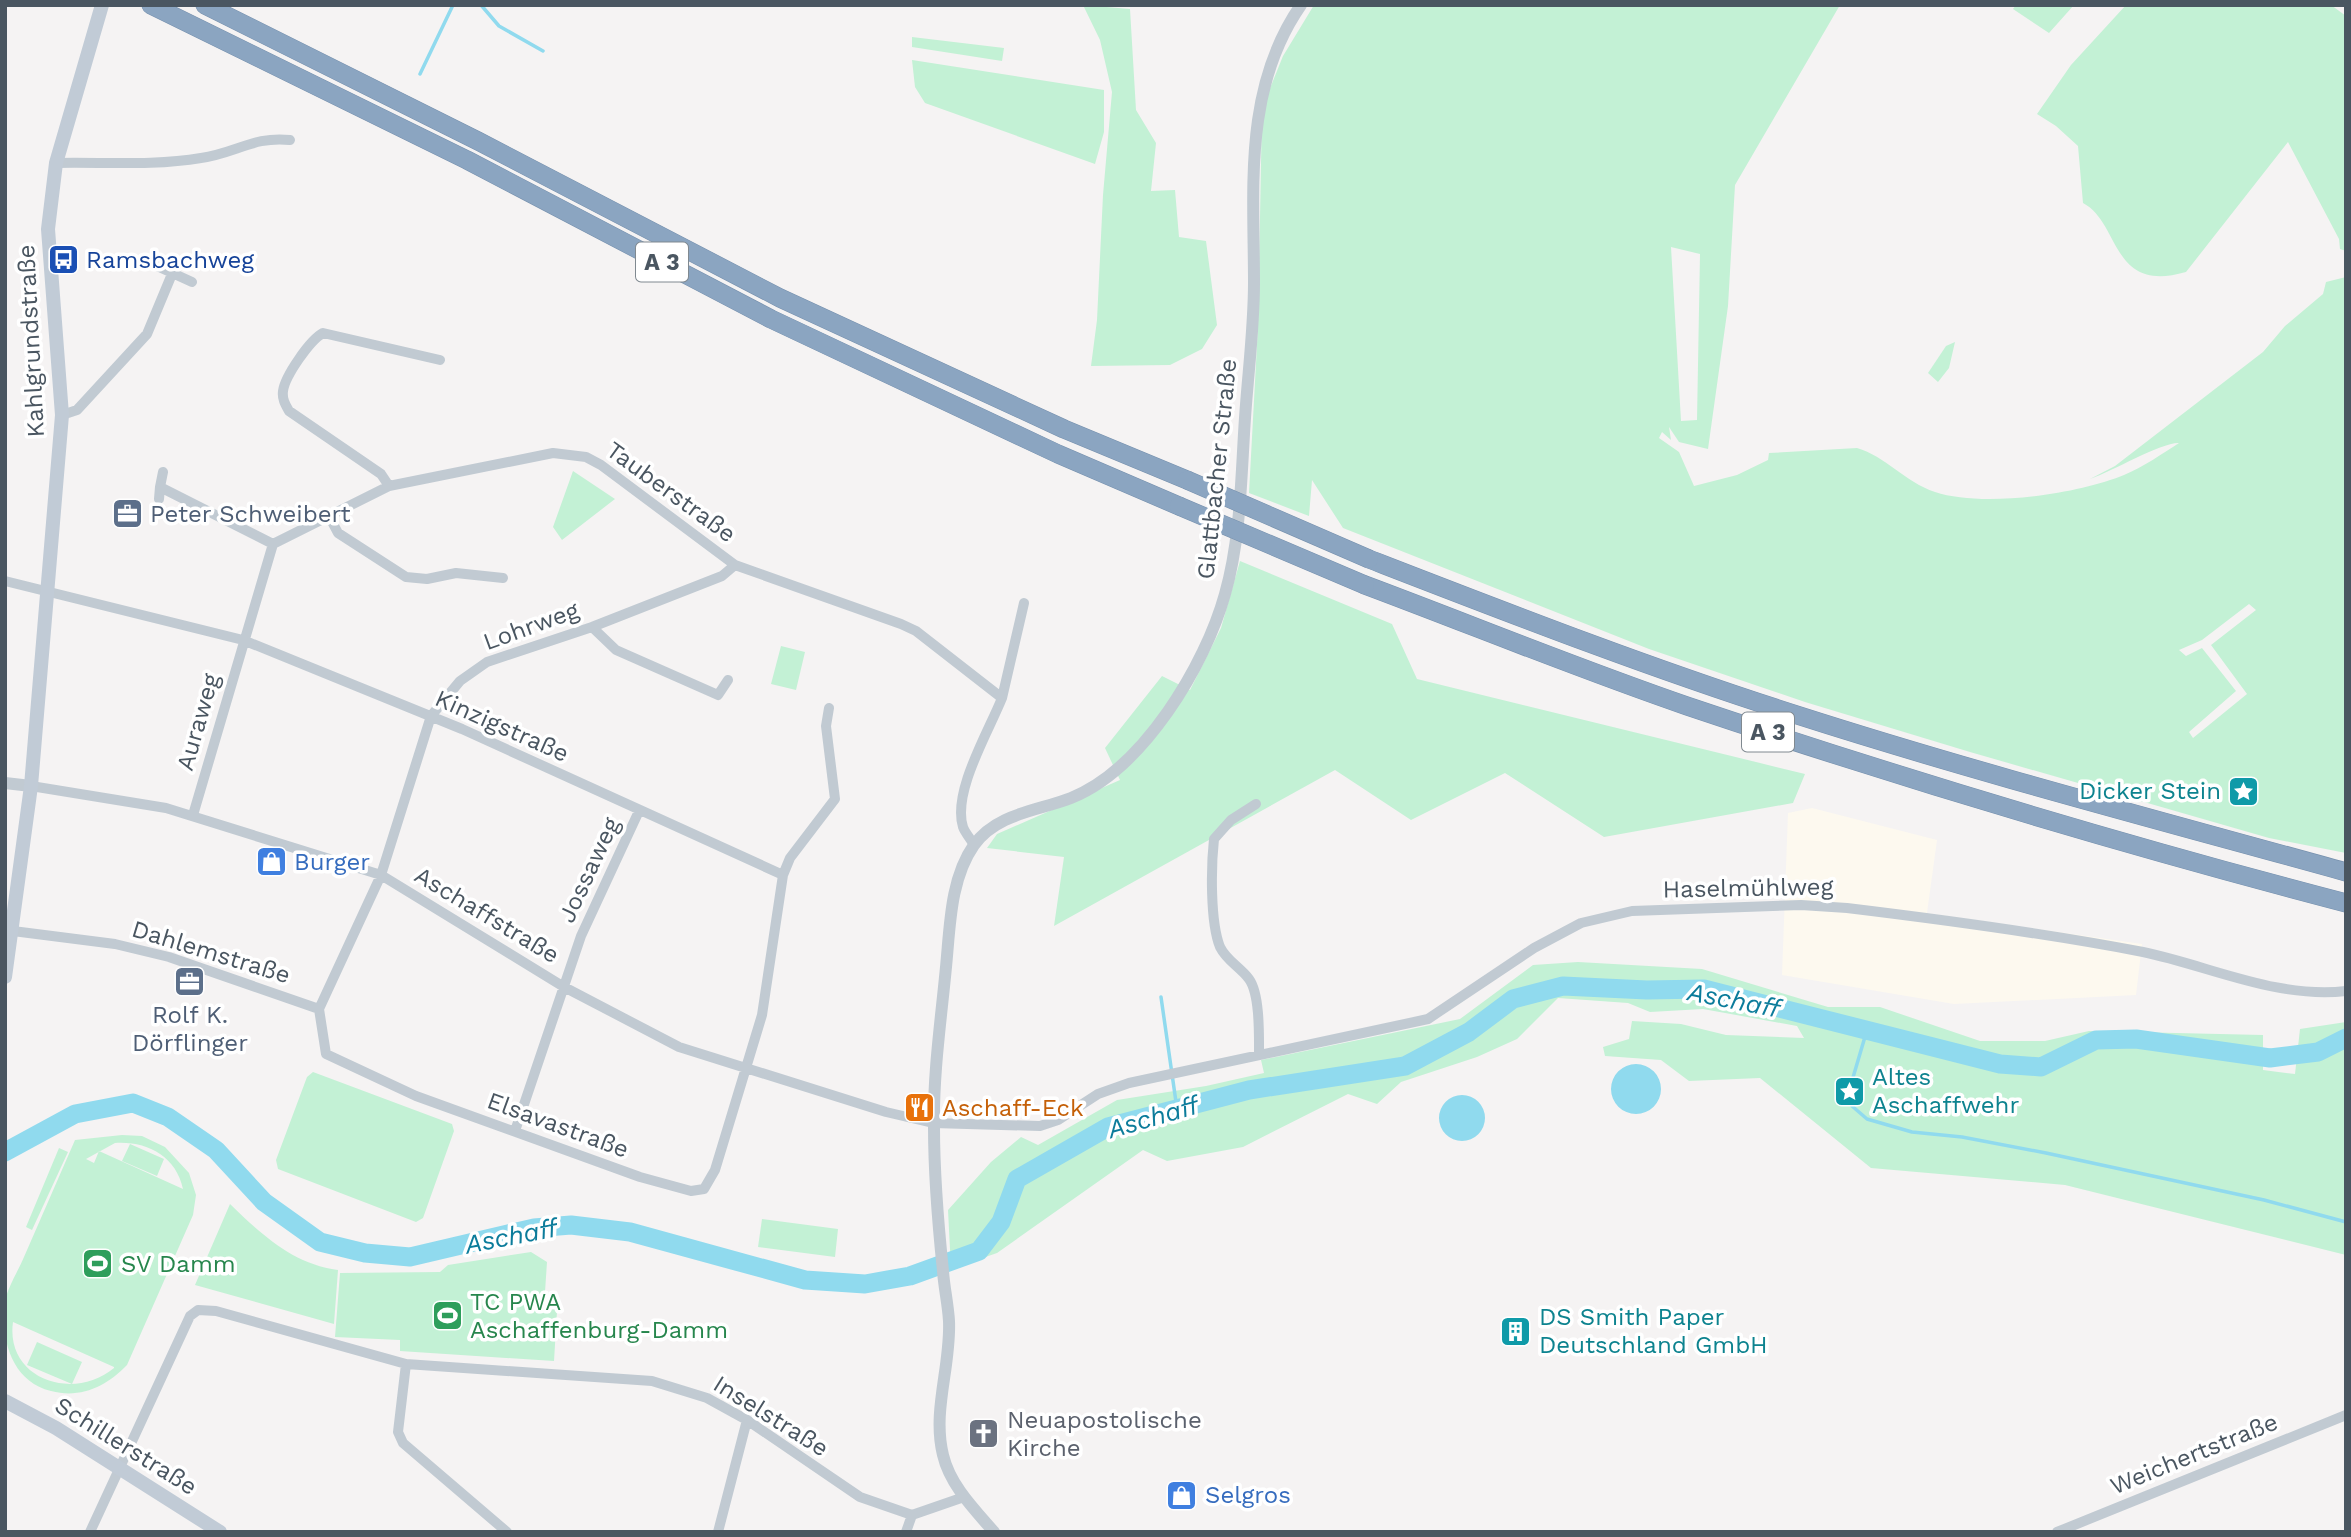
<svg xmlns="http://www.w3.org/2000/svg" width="2351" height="1537" font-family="'Work Sans',sans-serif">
<rect width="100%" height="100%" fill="#f5f3f3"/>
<path fill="#fdf9ef" d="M1812,808L1937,840L1927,913L2142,944L2136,995L1954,1004L1782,975L1788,813Z"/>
<path fill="#c3f1d5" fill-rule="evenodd" d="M1083,5L1130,9L1136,110L1156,143L1151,191L1175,190L1179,237L1206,241L1217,325L1202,349L1170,365L1091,366L1097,320L1103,195L1112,92L1100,40Z
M1314,5H1840L1735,185L1728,306L1708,449L1679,442L1669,427L1671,440L1662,432L1659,438L1679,452L1694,486L1737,475L1768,460L1769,453L1857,448C1885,456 1905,482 1935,492C1983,508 2078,494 2124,475C2143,467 2162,454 2179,443C2162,442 2113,471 2090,479L2115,466L2263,352L2285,326L2323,294L2326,282L2346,277V853L2269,838L1970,752L1805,702L1649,649L1343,528L1312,480L1309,516L1249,493L1258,326L1262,108L1283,56ZM1671,247L1700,254L1697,420L1681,421ZM2249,604L2256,610L2211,645L2247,694L2193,738L2189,732L2236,691L2202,648L2186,656L2179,650L2202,640Z
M2016,5H2074L2049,33L2013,9Z
M2126,5H2331L2346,16V251L2340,249L2339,239L2288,142L2186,272C2110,294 2121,223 2083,203L2078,146L2056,126L2037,114L2071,65Z
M912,37L1004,48L1002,61L912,47Z
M912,60L1104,90V132L1095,164L925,103L915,87Z
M1955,342L1949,368L1938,382L1928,373L1946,346Z
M573,471L615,499L562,540L553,527Z
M1240,561L1392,624L1417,679L1805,774L1793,803L1604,837L1505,773L1411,820L1335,770L1054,926L1064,857L987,848L997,834L1120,780L1105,748L1162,676L1190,690L1221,628Z
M781,646L805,652L796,690L771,684Z
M1578,962L1702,969L1828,1007H1880L1980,1041H2045L2089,1031L2263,1035V1070L2295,1074L2300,1029L2346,1022V1255L2065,1185L1871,1168L1760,1078L1689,1081L1661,1060L1605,1056L1603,1047L1629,1039L1632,1021L1681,1024L1726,1035L1804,1038L1797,1026L1703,1009L1650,1012L1628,1003L1558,998L1517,1039L1477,1057L1401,1082L1377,1104L1348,1094L1243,1147L1167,1161L1143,1150L997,1253L951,1269L948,1210L991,1162L1021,1137L1038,1145L1117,1100L1206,1086L1264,1073L1261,1060L1460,1019L1533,965Z
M313,1072L452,1124L454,1131L423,1218L416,1222L278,1169L276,1160L307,1077Z
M122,1135L142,1136L165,1147L189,1173L196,1195L193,1215L127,1365C107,1386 81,1399 51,1391C11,1381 0,1338 5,1301C8,1287 18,1271 24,1257C41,1218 58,1179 75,1140ZM115,1143C147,1141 176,1156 183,1189L99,1151L94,1163L86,1159ZM13,1322L114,1367V1368C73,1402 5,1379 13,1322Z
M130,1144L164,1159L157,1176L122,1161Z
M59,1148L68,1152L32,1230L26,1227Z
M230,1204C262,1235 293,1264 338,1270L334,1324L195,1285Z
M762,1219L838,1229L835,1257L758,1247Z
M531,1252L547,1262L545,1292L558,1295L554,1361L400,1351V1340L335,1337L340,1273L440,1272L448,1265Z
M37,1342L82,1362L72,1384L27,1365Z"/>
<path fill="#90daee" d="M1611 1089a25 25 0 1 1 50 0a25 25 0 1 1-50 0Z
M1439 1118a23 23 0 1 1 46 0a23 23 0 1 1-46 0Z"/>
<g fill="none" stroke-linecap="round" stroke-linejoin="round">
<path stroke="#90daee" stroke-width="3.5" d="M481,5L499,26L543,51
M420,74L453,5
M1161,997L1177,1109
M1867,1030L1849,1091L1852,1106L1867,1119L1912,1132L1962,1137L2046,1153L2264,1200L2346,1222"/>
<path stroke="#90daee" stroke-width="19" d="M5,1152L75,1114L133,1103L168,1117L216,1150L264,1202L320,1242L365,1253L410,1257L534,1228L571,1225L630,1232L805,1280L865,1284L910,1276L979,1251L1001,1222L1017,1179L1108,1127L1249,1090L1405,1066L1469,1032L1513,999L1563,986L1647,990L1704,989L2000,1064L2041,1067L2096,1040L2136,1039L2270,1058L2318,1052L2346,1038"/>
<defs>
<path id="motorway" d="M151,5L467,160L771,319L1058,454L1179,506
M205,5L478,141L780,298L1064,429L1187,480
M1369,559C1511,614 1652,669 1797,715C1978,773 2162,821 2346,872
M1365,585C1472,625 1579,669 1687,706C1904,779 2124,845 2346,903"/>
</defs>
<use href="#motorway" stroke="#7690ad" stroke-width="19"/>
<path stroke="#c1cad2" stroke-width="10" d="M56,163C104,162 154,166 201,158C236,153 254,136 290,140
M157,266L192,282
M62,415L77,410L147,334L172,274
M389,486L381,474L289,411C285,404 282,399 283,391C285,376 310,340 323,333L440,360
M160,487L163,472
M159,499L160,487L273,544
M329,516L338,533L406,577L427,579L456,573L503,578
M5,581L243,640L462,729L783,875
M592,627L616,650L718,695L728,680
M31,786L166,808L381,875L564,987L679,1047L886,1112L933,1123L1040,1126L1058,1120L1098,1094L1129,1083L1428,1019L1534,948L1581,923L1632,911L1801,905L1847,908C1946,920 2045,933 2143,952C2210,966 2277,999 2346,991
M1256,804L1231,820L1214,839C1211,866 1210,922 1220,947C1227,961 1240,967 1249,979C1260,994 1259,1035 1259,1054
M193,815L273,544L389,486L553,453L586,457L601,465L735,565L901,624L916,631L1002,698L1024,603
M974,845C971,839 965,833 963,827C952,792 989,731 1002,698
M5,930L115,944L169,957L319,1009
M319,1009L326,1054L416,1096L640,1177L691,1191L704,1189L715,1170L762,1015L783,875L790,858L835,799L826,726L829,708
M319,1009L381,875L431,716L460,681L487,662L592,627L722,576L735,565
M515,1131L581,936L639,811
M406,1364L398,1432L403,1443L507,1532
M90,1532L190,1316L198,1310L216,1311L406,1364L652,1381L707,1398L747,1420L860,1497L912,1515
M718,1532L747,1420
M906,1532L912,1515L964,1497
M2057,1532L2346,1415"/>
<path stroke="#c1cad2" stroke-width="12" d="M5,783L31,786
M994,1532C974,1509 950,1485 943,1455C932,1411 951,1366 949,1321C948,1304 944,1287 943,1271C938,1223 934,1175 934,1127C933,1074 941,1020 946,967C950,927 950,879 974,845C997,813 1038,811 1071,798C1143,769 1205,666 1225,594C1241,538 1241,476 1245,418C1248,373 1254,328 1254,283C1254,188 1243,88 1301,5"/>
<path stroke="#c1cbd6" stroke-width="14" d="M5,977L31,786L62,415L48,229L56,163L102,5
M5,1401L56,1428L220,1532"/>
<use href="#motorway" stroke="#8ba5c1" stroke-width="18"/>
<defs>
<path id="motorway-bridge" d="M1187,480L1369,559
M1179,506L1365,585"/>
</defs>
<use href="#motorway-bridge" stroke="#7690ad" stroke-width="19" stroke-linecap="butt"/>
<use href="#motorway-bridge" stroke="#8ba5c1" stroke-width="18"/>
</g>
<defs>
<symbol id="bus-square" viewBox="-11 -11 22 22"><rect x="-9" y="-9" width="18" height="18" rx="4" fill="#1a4fb4" stroke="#fff"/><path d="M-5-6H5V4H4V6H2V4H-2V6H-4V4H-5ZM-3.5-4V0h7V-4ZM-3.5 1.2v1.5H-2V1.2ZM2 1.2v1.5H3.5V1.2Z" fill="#fff"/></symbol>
<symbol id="office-square" viewBox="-11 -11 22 22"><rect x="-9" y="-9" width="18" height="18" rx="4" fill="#5c6f8a" stroke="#fff"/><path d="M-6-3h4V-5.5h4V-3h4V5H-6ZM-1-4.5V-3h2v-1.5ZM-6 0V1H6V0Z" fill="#fff"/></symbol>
<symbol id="sight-square" viewBox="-11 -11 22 22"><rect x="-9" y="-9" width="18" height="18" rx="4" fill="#0f9aa8" stroke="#fff"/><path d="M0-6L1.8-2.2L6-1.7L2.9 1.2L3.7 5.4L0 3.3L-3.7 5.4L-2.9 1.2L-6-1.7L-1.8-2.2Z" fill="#fff"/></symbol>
<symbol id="shop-square" viewBox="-11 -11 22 22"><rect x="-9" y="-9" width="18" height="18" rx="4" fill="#3f7fe0" stroke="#fff"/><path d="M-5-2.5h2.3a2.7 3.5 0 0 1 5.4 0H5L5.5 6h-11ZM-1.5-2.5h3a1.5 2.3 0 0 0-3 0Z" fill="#fff"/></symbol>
<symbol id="restaurant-square" viewBox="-11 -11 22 22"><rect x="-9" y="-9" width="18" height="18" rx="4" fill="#e8710a" stroke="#fff"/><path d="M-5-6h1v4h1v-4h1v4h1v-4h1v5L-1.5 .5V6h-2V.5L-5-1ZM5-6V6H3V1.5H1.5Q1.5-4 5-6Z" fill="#fff"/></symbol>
<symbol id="stadium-square" viewBox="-11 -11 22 22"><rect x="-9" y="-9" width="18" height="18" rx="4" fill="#2e9e5b" stroke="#fff"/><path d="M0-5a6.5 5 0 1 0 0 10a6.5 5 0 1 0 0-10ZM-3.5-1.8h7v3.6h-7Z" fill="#fff"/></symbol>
<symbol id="building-square" viewBox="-11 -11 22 22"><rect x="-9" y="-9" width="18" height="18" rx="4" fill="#0f9aa8" stroke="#fff"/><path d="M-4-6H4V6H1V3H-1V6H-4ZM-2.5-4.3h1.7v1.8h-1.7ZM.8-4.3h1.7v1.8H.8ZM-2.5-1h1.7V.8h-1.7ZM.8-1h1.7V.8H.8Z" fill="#fff"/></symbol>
<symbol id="church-square" viewBox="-11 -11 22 22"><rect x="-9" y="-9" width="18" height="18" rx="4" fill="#6b7280" stroke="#fff"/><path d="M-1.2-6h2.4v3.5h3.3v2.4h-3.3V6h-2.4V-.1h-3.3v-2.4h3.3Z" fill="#fff"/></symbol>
</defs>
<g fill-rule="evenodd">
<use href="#bus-square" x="46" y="242" width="35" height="35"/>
<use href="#office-square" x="110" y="496" width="35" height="35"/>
<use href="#sight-square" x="2226" y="774" width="35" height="35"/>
<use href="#shop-square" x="254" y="844" width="35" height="35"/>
<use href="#office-square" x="172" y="964" width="35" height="35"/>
<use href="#sight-square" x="1832" y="1074" width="35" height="35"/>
<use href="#restaurant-square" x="902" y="1090" width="35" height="35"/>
<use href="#stadium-square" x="80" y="1246" width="35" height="35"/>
<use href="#stadium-square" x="430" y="1298" width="35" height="35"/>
<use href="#building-square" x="1498" y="1314" width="35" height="35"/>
<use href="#church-square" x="966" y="1416" width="35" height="35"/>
<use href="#shop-square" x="1164" y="1478" width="35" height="35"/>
</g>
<g text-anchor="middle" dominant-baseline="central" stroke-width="7" stroke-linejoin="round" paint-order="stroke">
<g fill="#fff" stroke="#808990" stroke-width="2">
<rect x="636" y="242.5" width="52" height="39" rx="5"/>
<rect x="1742" y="712.5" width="52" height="39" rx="5"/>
</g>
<g font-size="23" font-weight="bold" fill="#4a5661">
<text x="662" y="262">A 3</text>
<text x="1768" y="732">A 3</text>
</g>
<g font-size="24" fill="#164399" stroke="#fff" text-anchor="start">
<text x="86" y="260">Ramsbachweg</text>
</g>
<g font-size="24" fill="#4a5661" stroke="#fff">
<text transform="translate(31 341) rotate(-93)">Kahlgrundstraße</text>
<text transform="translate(1217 469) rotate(-84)">Glattbacher Straße</text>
<text transform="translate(671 492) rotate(36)">Tauberstraße</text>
<text transform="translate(531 626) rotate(-20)">Lohrweg</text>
<text transform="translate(198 722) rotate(-74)">Auraweg</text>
<text transform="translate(502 726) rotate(24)">Kinzigstraße</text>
<text transform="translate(589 870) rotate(-65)">Jossaweg</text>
<text transform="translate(1748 888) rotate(-1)">Haselmühlweg</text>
<text transform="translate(487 915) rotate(31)">Aschaffstraße</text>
<text transform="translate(211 952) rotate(17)">Dahlemstraße</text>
<text transform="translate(558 1125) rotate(20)">Elsavastraße</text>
<text transform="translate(771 1416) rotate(32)">Inselstraße</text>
<text transform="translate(126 1446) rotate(32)">Schillerstraße</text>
<text transform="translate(2194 1454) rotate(-22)">Weichertstraße</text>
</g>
<g font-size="24" fill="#4e5e75" stroke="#fff" text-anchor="start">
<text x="150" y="514">Peter Schweibert</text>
<text x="190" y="1015" text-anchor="middle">Rolf K.<tspan x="190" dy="28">Dörflinger</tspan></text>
</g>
<g font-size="24" fill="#0d838f" stroke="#fff" text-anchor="start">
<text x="2221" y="791" text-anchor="end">Dicker Stein</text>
<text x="1872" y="1077">Altes<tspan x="1872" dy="28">Aschaffwehr</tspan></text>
<text x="1539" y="1317">DS Smith Paper<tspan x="1539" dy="28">Deutschland GmbH</tspan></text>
</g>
<g font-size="24" fill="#366cbe" stroke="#fff" text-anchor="start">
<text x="294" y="862">Burger</text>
<text x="1205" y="1495">Selgros</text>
</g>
<g font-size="24" fill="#c56008" stroke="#fff" text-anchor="start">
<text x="942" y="1108">Aschaff-Eck</text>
</g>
<g font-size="24" fill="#27864d" stroke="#fff" text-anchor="start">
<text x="121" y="1264">SV Damm</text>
<text x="470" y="1302">TC PWA<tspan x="470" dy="28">Aschaffenburg-Damm</tspan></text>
</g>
<g font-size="24" fill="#5b616d" stroke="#fff" text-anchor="start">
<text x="1007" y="1420">Neuapostolische<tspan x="1007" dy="28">Kirche</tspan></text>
</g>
<g font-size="26" font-style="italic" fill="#0c7c9b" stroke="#fff">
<text transform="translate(1734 1000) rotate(11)">Aschaff</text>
<text transform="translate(1153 1117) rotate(-16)">Aschaff</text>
<text transform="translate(511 1236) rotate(-11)">Aschaff</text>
</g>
</g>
<rect width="2351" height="1537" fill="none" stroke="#4a5661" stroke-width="14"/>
</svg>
